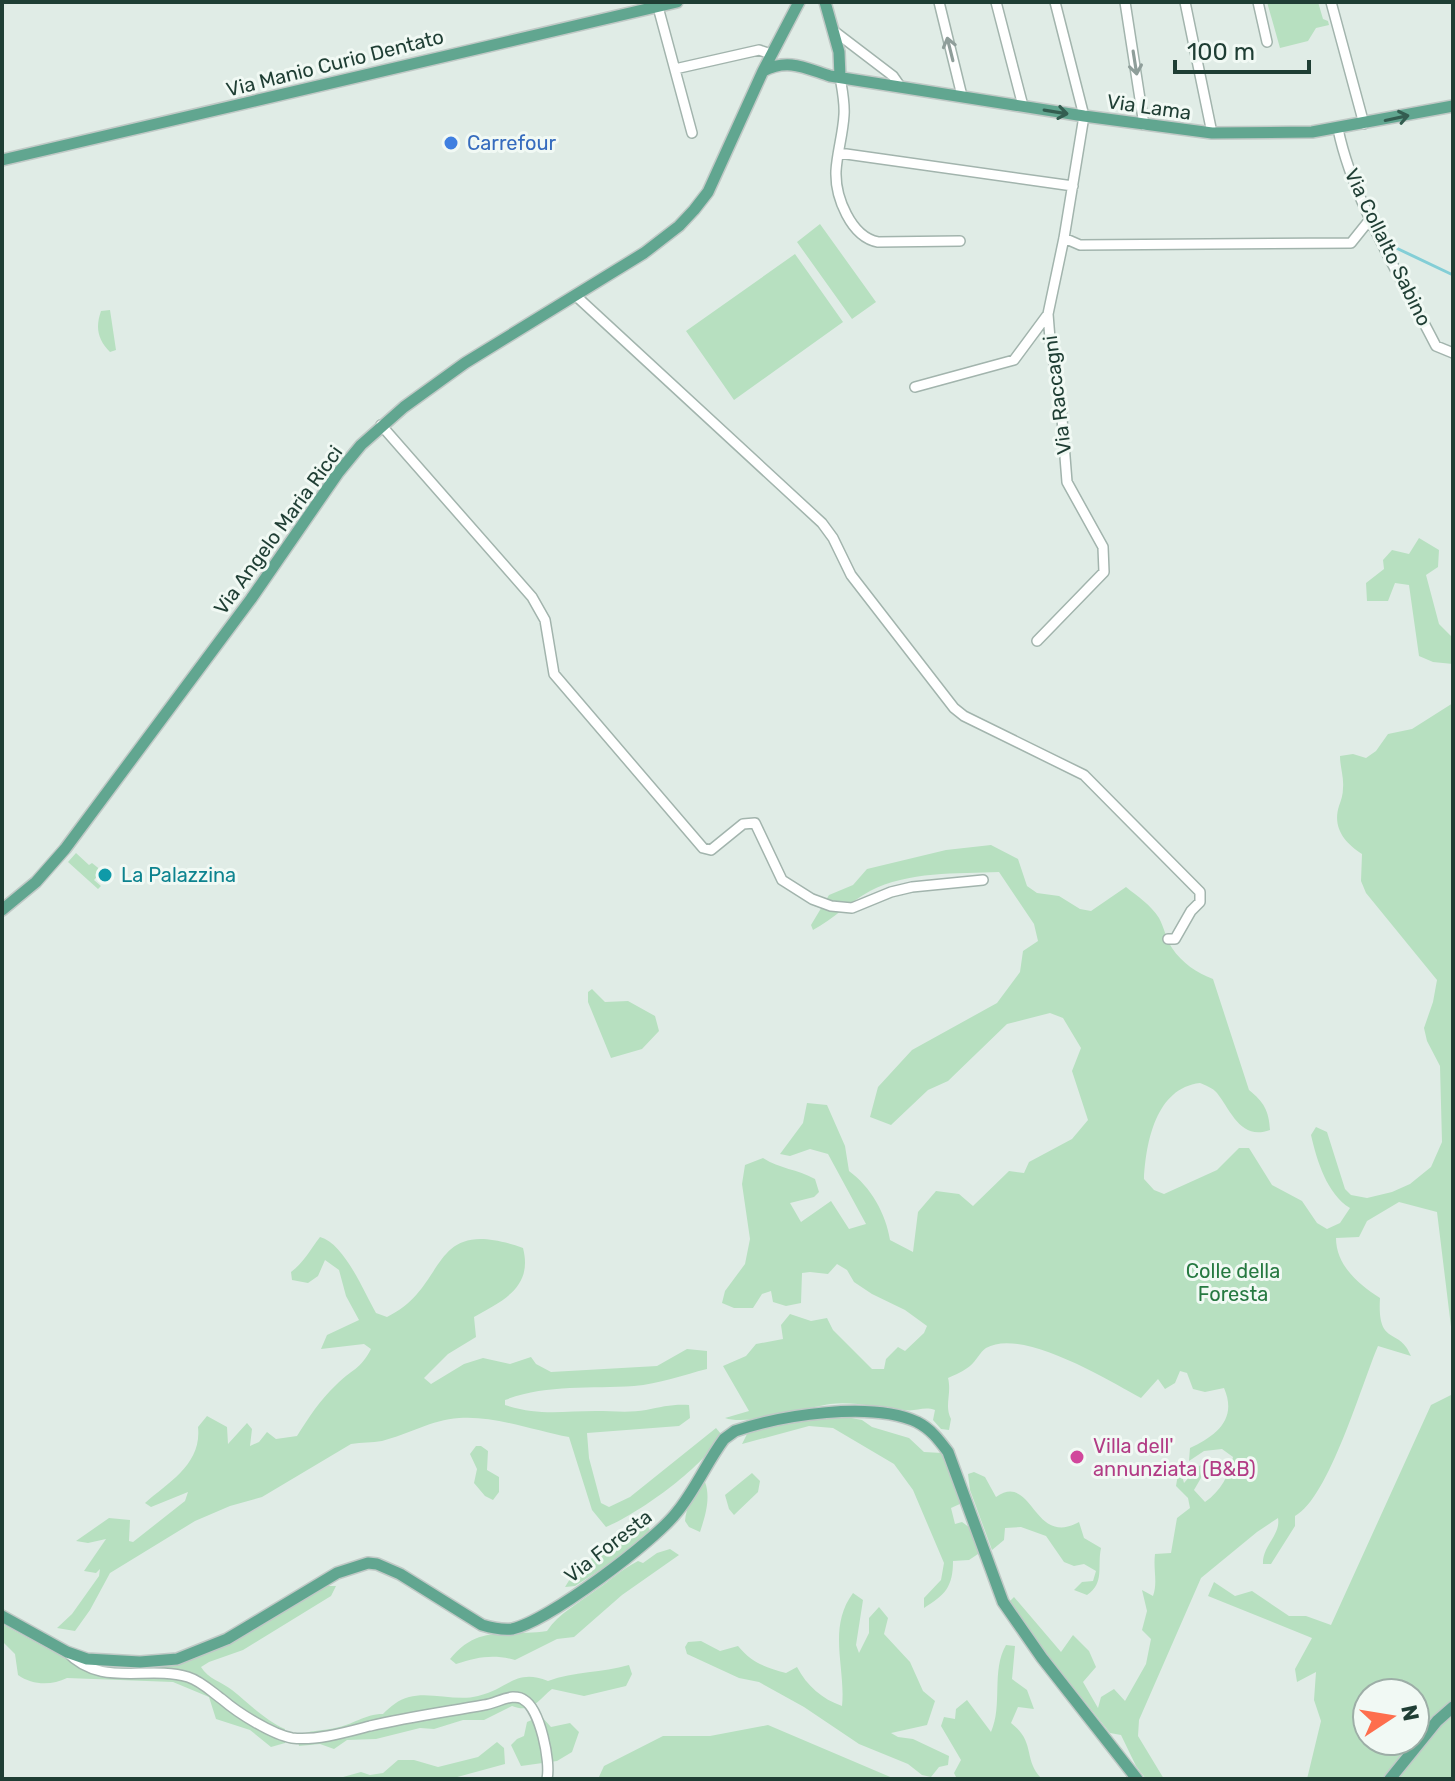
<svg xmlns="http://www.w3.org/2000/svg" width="1455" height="1781" font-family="Rubik,sans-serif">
<rect width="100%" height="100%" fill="#e0ece6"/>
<path fill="#b7e0c0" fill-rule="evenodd" d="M1267,2H1318L1323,19L1328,21L1329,25L1316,28L1308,41L1280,48Z
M820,224L876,302L852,319L797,242Z
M795,254L843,322L734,400L686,331Z
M110,310L116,350L110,352C98,340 95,328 101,311Z
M1419,538L1439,550L1438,567L1426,575L1439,624L1453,638V664L1433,662L1419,656L1409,585L1395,583L1388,601H1367L1366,583L1384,569L1383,560L1392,550L1409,554Z
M1453,703V1343L1437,1212L1399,1202L1367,1221L1359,1237L1336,1238C1336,1265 1358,1284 1380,1298C1377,1348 1399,1326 1411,1356L1378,1346C1362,1383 1329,1498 1295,1516V1526L1271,1564H1263C1262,1546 1281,1535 1278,1518L1257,1532L1201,1578L1139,1720L1138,1736L1164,1779H1146L1136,1766L1121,1735L1110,1733L1017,1617L1010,1601L1014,1597L1061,1652L1073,1635L1089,1651L1096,1667L1083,1682L1098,1708L1101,1697L1114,1689L1125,1701L1146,1664L1151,1639L1142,1630L1147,1611L1142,1590L1153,1596C1158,1582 1153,1570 1155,1554L1171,1553L1177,1518L1190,1508L1188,1498L1176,1486L1178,1474L1184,1465L1182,1476L1184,1483L1199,1466L1212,1459L1194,1490L1205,1502C1221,1491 1229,1475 1233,1457L1222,1449L1204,1451L1189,1461L1190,1448C1215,1436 1238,1420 1224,1388L1205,1392L1193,1389L1187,1373L1180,1371L1175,1383L1165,1389L1158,1379L1141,1398C1109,1381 1022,1327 986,1348C980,1352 976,1361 970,1366C964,1371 955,1375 948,1378C952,1394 944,1405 951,1419L949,1430L941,1429L933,1420L935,1410C923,1406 916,1412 905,1410C880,1408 854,1401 830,1404C804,1408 748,1426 725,1418L749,1411L723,1366L746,1356L756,1344L783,1339L781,1325L790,1314L811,1321L827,1318L833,1330L872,1369H884L886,1359L898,1347L905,1351L924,1333L927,1326L905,1310L872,1294L854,1282L847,1270L837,1264L828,1274L810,1272L802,1273L801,1303L786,1306L773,1302L771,1291L762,1294L753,1308H734L722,1303L725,1291L745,1264L750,1239L742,1184L745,1165L763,1158C780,1169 797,1169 815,1179L819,1192L814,1197L790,1203L801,1222L831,1201L849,1229L866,1224L828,1154L810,1149L790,1156L780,1154L803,1123L807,1103L827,1105L845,1146L849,1171C871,1187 886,1214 890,1240L913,1252L918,1212L936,1191L959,1194L973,1206L1009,1171L1024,1173L1029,1162L1072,1139L1088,1120L1072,1071L1081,1048L1063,1018L1050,1013L1007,1024L948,1081L928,1090L891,1125L870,1117L878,1087L912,1050L997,1003L1020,972L1023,951L1038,941L1034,924L999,872C957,874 908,871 870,891C849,902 834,919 813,930L811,925L829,895L853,885L867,869L946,850L991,845L1018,859L1027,886L1037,893L1059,896L1080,909L1091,911L1126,887C1137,896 1151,905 1159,918C1164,927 1166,939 1172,948C1182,963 1197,973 1213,979L1249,1090C1264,1102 1269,1111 1270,1130C1241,1141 1231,1111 1217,1093C1213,1088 1205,1085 1200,1083C1156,1088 1146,1142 1144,1179L1154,1190L1164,1194L1217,1170L1239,1148H1249L1272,1185L1302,1201L1317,1223L1327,1229L1340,1223L1350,1208C1327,1194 1317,1161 1311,1135L1316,1127L1327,1132L1345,1189L1351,1195L1367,1198L1392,1192L1410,1184L1431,1167L1442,1142L1440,1066L1427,1041L1424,1028L1433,1002L1437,980L1366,893L1361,881L1362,854C1345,843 1332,828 1339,806C1341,800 1343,795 1343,788C1344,777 1340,767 1340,756L1353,754L1366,758L1376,751L1388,734L1412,729Z
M76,853L89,865L92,863L102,871L94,880L101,886L98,889L68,862Z
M592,989L605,1002L628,1001L655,1016L659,1031L642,1049L611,1058L588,1002V992Z
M320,1237C344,1243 364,1292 376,1313L387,1317C451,1286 426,1214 523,1248C533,1287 504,1300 474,1317L476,1337L448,1354L424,1378L431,1384L464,1364L483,1358L510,1364L531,1357L536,1364L551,1372L657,1366L687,1349L707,1351V1369C683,1375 659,1384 634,1386C590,1389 546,1384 505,1400V1405C539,1416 562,1411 596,1411C612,1411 630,1413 646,1410C661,1407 673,1404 689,1405L690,1418L679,1426L587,1433L589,1458L601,1503L609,1507L630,1497L716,1428L721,1434C707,1465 638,1514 606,1527L592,1510L569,1437C536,1431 493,1415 459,1418C431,1420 409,1434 382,1441C372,1443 362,1442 351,1444L262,1497L230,1506L195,1521L110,1573L90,1610L75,1631L57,1628L72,1614L99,1576L100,1569L96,1573L84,1571L106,1539L88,1543L76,1541L109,1518L130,1520L129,1541L133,1542L185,1501L188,1492L151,1507L145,1503C169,1482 202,1464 198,1427L207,1416L227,1427L228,1444L247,1423L252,1429L250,1446L259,1442L267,1432L276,1439L297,1436C309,1417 320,1400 336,1385C352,1369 360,1370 371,1349L364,1344L321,1349L327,1335L359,1320L346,1296L339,1270L325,1260L318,1276L308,1283L292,1280L291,1272C304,1262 310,1250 320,1237Z
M1453,1394V1779H1307L1321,1721L1314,1700L1316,1672L1297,1682L1295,1669L1312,1638L1208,1596L1214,1582L1235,1596L1252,1591L1289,1616H1306L1331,1625L1431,1405ZM1367,1693H1415V1741H1367Z
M841,1416L862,1420L872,1427L909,1438L924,1452L942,1453L954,1464L962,1503L951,1508L955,1524L962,1522C975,1531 980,1538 978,1554L969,1560L953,1561C953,1587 945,1595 924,1608V1598L941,1580L944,1563L913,1490L894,1464L833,1428L809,1426L742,1444L748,1432L807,1418Z
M476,1446H481L488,1451L487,1470L499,1477V1492L493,1500L485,1496L474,1483L477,1469L470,1454Z
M974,1472L985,1477L996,1497C1033,1471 1033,1548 1079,1522L1084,1538L1101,1548C1097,1567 1105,1583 1087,1595L1074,1590L1082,1582L1093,1581L1096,1571L1084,1564L1074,1566L1064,1562L1046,1536L1021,1527L1005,1528L1004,1540L992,1550L970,1490L968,1474Z
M752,1473L760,1481L758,1492L734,1515L729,1509L725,1495Z
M705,1482C711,1498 705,1517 700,1532L689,1527L685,1521C686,1507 694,1491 705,1482Z
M646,1523L650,1530L633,1549L575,1586L565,1587L573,1574L599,1552L618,1546Z
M670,1549L679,1555L622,1595L574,1637L557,1639L515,1660C493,1654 478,1657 456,1664L450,1659C479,1623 509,1637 547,1631C559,1613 579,1603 596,1590C611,1580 622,1569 638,1561L643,1563L657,1553Z
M326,1586H336L331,1596L243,1650L209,1662L201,1667C208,1679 222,1682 232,1690C250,1704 264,1720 285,1729V1743L271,1747L250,1730L216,1719L209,1697L173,1682L67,1678C51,1686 32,1685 18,1675L15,1654L2,1641V1624L74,1663L118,1670L158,1668L231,1643Z
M853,1593L863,1600L856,1645L859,1653L869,1633V1618L879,1607L888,1618L884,1634L910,1662L923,1691L935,1701L927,1725L891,1733L898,1737L913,1739L949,1756L948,1765L939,1767L931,1777L922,1775L908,1764L859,1744L804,1707L759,1682L739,1678L687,1654L685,1647L688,1642L701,1641L720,1651L738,1646C752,1663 765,1667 786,1673L797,1667C807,1686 822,1699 842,1706C846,1668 827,1628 853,1593Z
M1006,1645L1015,1646L1012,1679L1027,1690L1034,1709L1018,1707L1011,1723C1036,1742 1023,1759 1041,1778L957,1779L954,1773L961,1760L941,1726L944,1717L955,1719L956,1709L967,1700L991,1732C1003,1705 991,1671 1006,1645Z
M629,1665L632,1674L626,1686L584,1696L552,1689C538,1700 532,1714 512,1706L484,1720H463L434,1729L420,1728L376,1739L347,1740L334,1749L320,1744L299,1746L297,1736C310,1730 321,1731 335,1728C353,1725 364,1714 383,1714C391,1706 398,1700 409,1697C430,1691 456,1702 478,1696C509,1689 515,1668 548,1681C574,1671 602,1673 629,1665Z
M541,1716L551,1727L570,1723L579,1732L572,1752L557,1761L521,1766L511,1745L517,1739L524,1736L527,1722Z
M768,1725L895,1779H598L604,1766L663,1736H710Z
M497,1742L504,1748L505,1764L450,1779H336L361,1772L370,1775L383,1773L398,1760H414L438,1767L478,1757Z"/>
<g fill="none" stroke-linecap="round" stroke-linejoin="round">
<path stroke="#83ced6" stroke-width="3" d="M1392,246L1453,275"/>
<defs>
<path id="minor" d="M939,2L962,96
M996,2L1023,106
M1125,2L1144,125
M1185,2L1212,133
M1258,2L1267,42
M1331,2L1364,124
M658,7L692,133
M834,31L893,76L900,86
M675,69L759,50L771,54
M840,77C842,89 845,103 844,115C843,134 837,153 836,171C835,197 851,237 878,242L960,241
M1338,129C1353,202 1402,279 1436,346L1453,353
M839,153L1073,186
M1064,238L1080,245L1351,243L1371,218
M575,295L822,523L833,538L851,575L954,708L964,716L1084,775L1200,892V902L1191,911L1175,939H1168
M915,387L1014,360L1048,314
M381,425L532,597L545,620L554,674L703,848L711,850L743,824L755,823L782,880L812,899L831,906L852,908L891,892L912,887L983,880
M1037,641L1104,572L1103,547L1067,482L1061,406L1050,339L1048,314L1064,238L1084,116L1055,2
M67,1652C101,1688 146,1665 188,1677C201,1681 212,1692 223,1700C238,1713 273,1735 292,1738C316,1741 347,1732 370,1726C408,1717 445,1712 484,1705C493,1704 503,1698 513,1697C516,1697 522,1698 524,1700C540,1709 551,1762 547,1779"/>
<path id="major" d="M825,2L839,52L840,77
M763,71C788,58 805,68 830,76L1084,116L1212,133L1312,132L1453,106
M2,160L677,2
M2,910L36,882L65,849L251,599L338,473L361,445L404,407L465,363L644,253L679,226L694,210L708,192L763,71L799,2
M2,1616L67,1652L87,1659L140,1662L177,1659L227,1639L337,1573L368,1563L377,1564L400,1574L482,1625C492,1628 501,1630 512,1629C547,1622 655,1541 677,1512C695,1490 707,1462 724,1439L735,1431C782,1415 871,1401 917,1422C931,1429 939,1440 948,1452L1003,1602L1042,1658L1137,1779
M1390,1779L1437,1721L1453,1707"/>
</defs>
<use href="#minor" stroke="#a2b4ad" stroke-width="12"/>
<use href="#major" stroke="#c0c9c6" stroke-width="14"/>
<use href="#minor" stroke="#fff" stroke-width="9"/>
<use href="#major" stroke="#61a690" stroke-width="11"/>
</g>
<defs><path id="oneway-shaft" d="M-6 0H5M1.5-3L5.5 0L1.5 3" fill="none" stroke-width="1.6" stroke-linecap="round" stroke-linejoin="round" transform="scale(2)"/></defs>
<g stroke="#8f9e9a">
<use href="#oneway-shaft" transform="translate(950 49) rotate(-104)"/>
<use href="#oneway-shaft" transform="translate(1135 63) rotate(81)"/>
</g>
<g stroke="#335d50">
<use href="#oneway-shaft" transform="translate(1056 112) rotate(9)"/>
<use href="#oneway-shaft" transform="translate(1397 118) rotate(-12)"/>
</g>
<circle fill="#3f7fe0" stroke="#f1f9f4" stroke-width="3" cx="451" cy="143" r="8"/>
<circle fill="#0f9aa8" stroke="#f1f9f4" stroke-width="3" cx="105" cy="875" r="8"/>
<circle fill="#d1479c" stroke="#f1f9f4" stroke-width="3" cx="1077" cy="1457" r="8"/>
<g text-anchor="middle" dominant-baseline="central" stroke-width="6" stroke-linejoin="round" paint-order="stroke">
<g font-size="20" fill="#1f3e34" stroke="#f1f9f4">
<text transform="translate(335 63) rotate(-14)">Via Manio Curio Dentato</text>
<text transform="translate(1149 107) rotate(8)">Via Lama</text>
<text transform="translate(1388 247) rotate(64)">Via Collalto Sabino</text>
<text transform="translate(1057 395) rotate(-97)">Via Raccagni</text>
<text transform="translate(278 530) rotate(-54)">Via Angelo Maria Ricci</text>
<text transform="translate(608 1546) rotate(-38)">Via Foresta</text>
</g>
<g font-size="20" fill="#366cbe" stroke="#f1f9f4" text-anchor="start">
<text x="467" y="143">Carrefour</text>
</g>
<g font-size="20" fill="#0d838f" stroke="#f1f9f4" text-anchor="start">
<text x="121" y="875">La Palazzina</text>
</g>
<g font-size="20" fill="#267941" stroke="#f1f9f4">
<text x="1233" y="1271">Colle della<tspan x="1233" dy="23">Foresta</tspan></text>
</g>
<g font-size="20" fill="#b23c85" stroke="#f1f9f4" text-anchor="start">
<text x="1093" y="1446">Villa dell'<tspan x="1093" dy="23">annunziata (B&amp;B)</tspan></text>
</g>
</g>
<rect width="1455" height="1781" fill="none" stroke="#1f3e34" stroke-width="8"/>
<g transform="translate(1391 1717) rotate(78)"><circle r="38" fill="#f1f9f4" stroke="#9daea7" stroke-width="2"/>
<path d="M0-6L14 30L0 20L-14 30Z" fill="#fe6e4d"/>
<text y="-12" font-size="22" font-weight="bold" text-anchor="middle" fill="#1f3e34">N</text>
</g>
<path d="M1175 60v12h134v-12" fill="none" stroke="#1f3e34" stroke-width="4"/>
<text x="1187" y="60" font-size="24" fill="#1f3e34" stroke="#f1f9f4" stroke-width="6" paint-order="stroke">100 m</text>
</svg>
